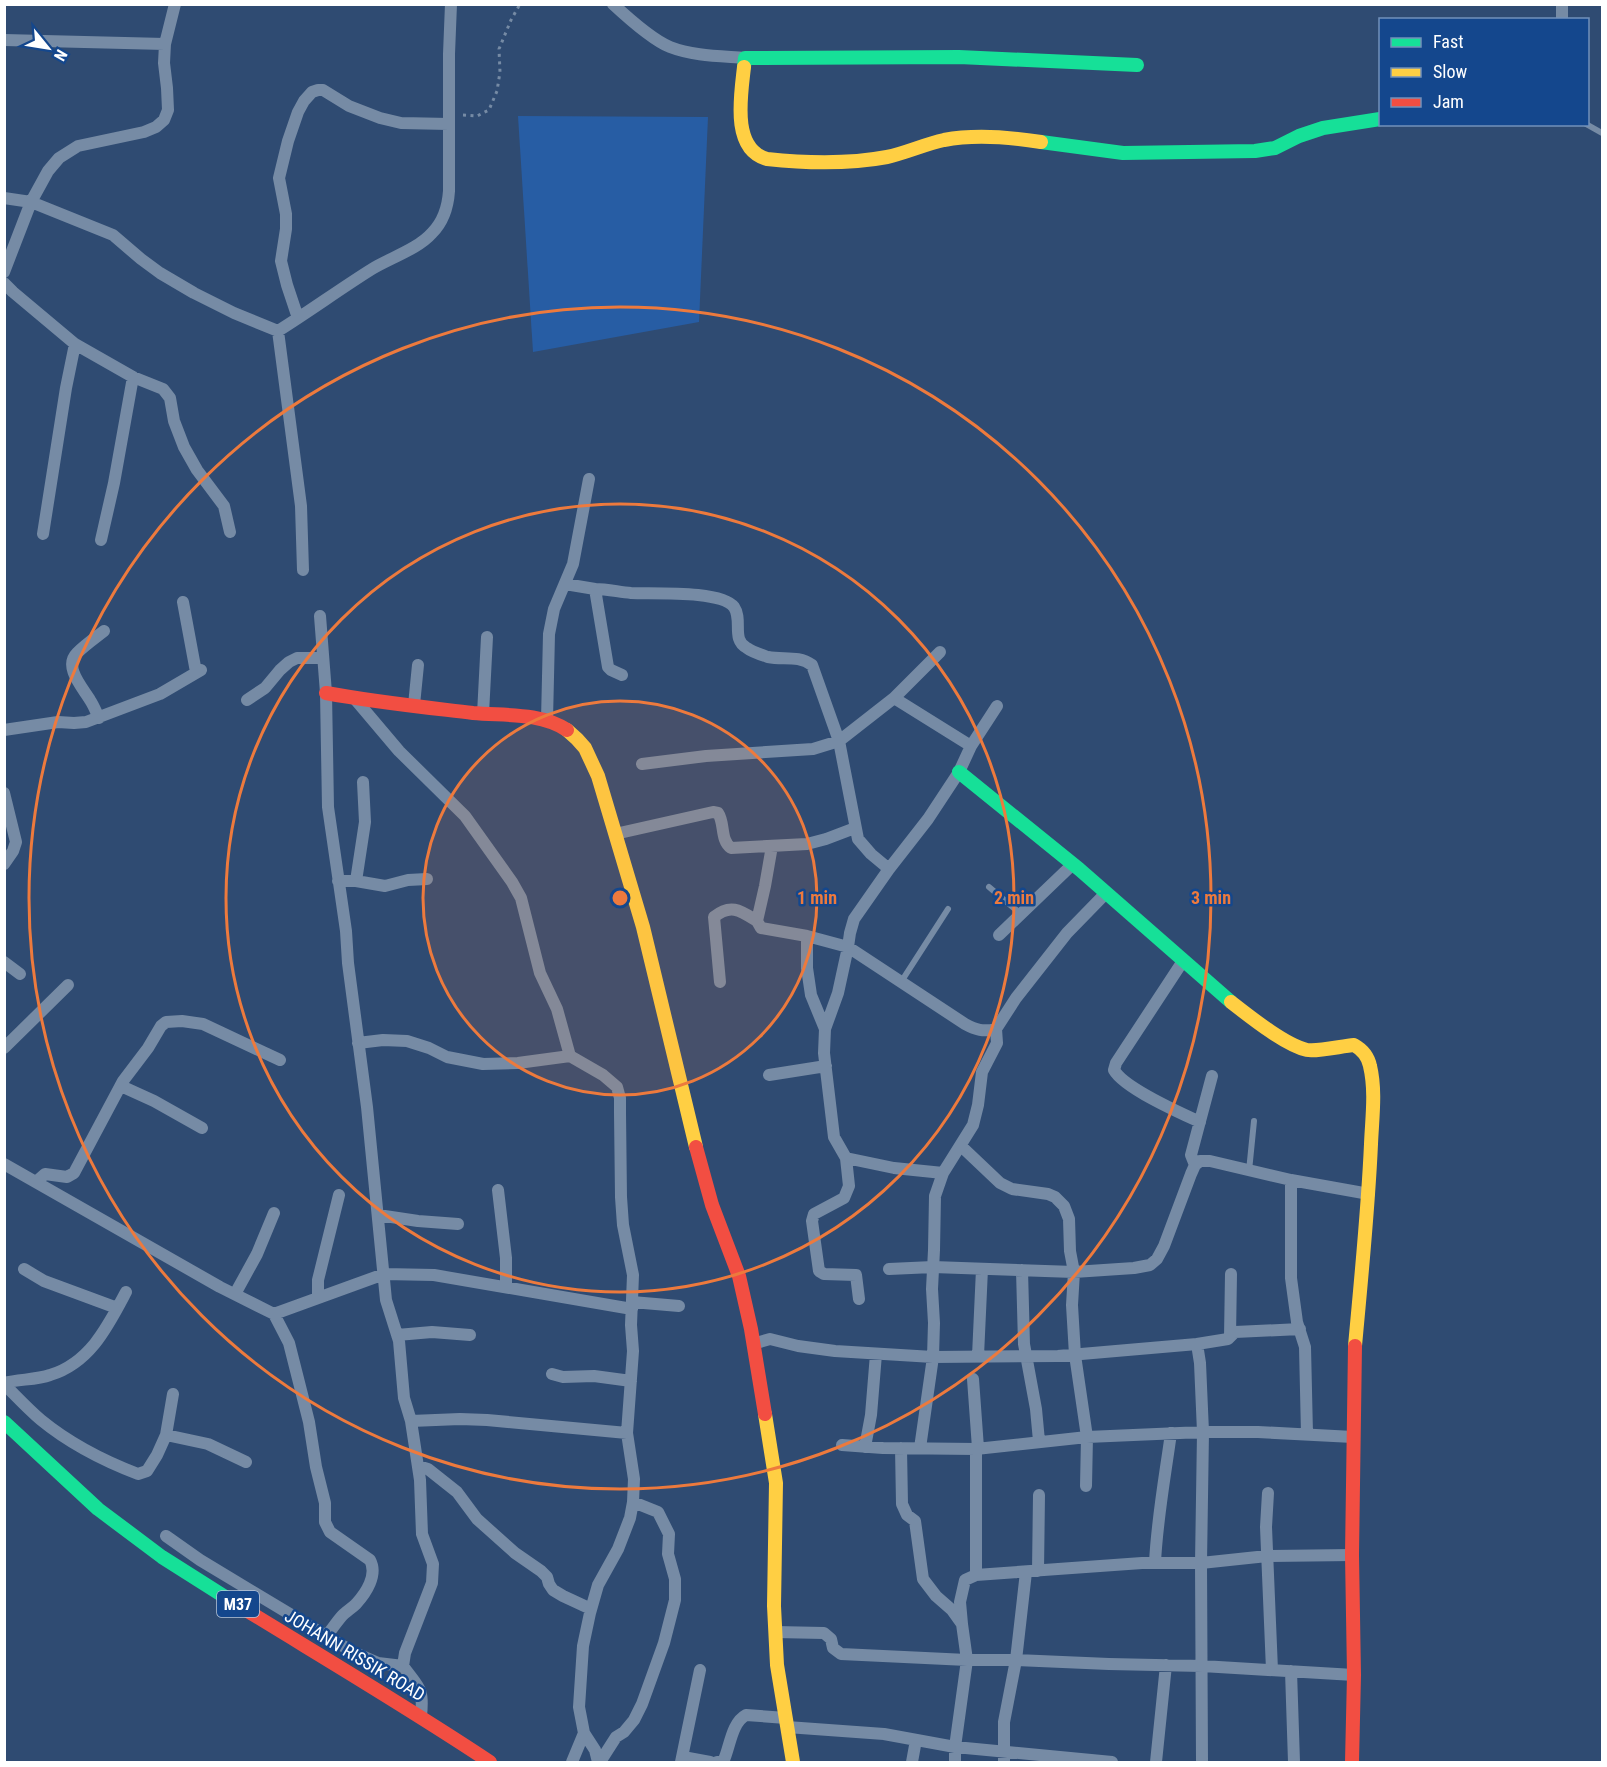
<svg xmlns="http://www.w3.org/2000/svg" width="1607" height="1767" font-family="'Roboto Condensed',sans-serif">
<rect width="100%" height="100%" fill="#2f4b72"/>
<path fill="#275da4" d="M518,116L708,117L699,322L533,352Z"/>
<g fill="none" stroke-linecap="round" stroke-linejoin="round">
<path stroke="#768ba5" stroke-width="3" stroke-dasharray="3 4.5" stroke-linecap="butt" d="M463,115L477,116L489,110L497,91L500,72L499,49L511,20L520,4"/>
<path stroke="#768ba5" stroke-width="6" d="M1586,124L1602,133
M989,887L1021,914
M901,982L948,909
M1249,1171L1254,1121"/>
<path stroke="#768ba5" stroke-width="12" d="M613,4C627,17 653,40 670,47C693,56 720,56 745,58
M1562,4V20
M4,40L165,44L175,4
M4,198L31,202L113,235L141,259L160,273L194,293L234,313L278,331C310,311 340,289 372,269C390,258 418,249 432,233C443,222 448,206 449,191V54L451,4
M4,272L31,202L48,171L59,158L78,146L144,132L156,127L164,120L168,110L167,88L164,63L165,44
M4,283L13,292L75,344L133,377L163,389L170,398L174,421L184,447L197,470L224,506L230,532
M298,318L287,285L281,261L286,229V214L279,178L288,141L298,112L304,101L312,92L318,90H323L349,106L380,118L401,123L449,124
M278,331L301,506L303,570
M43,534L66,388L75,344
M101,540L114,483L133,377
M565,584L595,589L608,667L611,670L622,675
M595,589C607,589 619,592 631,593C653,594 721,590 734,607C743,620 731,640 747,648C752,652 762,655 768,657C784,660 798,655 812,665L839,741L858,839L871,854L889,869
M183,602L196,672
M320,616L326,693L328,807L346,931L348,963L367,1107L386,1300L399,1341L404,1398L411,1421L420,1480L422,1534L433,1564L432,1583L405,1653L403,1666C419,1688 424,1687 421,1716
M894,698L971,746
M355,699L399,751L465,816L512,882L521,898L540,973L557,1009L570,1056
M247,700L265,688L280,670L289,662L297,658H323
M414,705L418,665
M997,706L971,746L959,772L928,819L889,869L854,919L850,933L848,947L965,1024C976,1030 983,1032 996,1029L1016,998L1067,933L1106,893
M483,714L487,637
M99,718C96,712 94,706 90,700C83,688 63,667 77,653C85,645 95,638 104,631
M547,720L549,634L554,609L573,564L589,479
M4,730L58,722L74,723L86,722L160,694L201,670
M642,764L706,756L813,749L839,741L894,698L940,652
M4,793L16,842L13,851L4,864
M615,834L713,812L718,813C725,823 720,840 731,848L807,844L826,839L855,828
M772,846L765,886L757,921L761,928L807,936L848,947L838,993L825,1029L824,1053L834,1137L846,1158L849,1186L844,1198L814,1214L812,1221L819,1271L824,1274L856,1275L859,1299
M338,881H356L385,886L408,880L427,879
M356,881L365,822L363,782
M999,935L1073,864
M807,936V968L811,995L825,1029
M1183,961L1116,1063L1114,1070C1124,1088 1180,1113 1200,1122
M4,962L20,974
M720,982L714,917C731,903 741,911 757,921
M358,1043L383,1040L407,1041L429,1048L447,1057L483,1064L518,1063L570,1056L603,1075L617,1087L620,1098V1113L621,1197L623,1225L633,1275L631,1325L633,1351L627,1433L634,1479L633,1502L630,1518L618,1549L598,1585L590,1613L583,1646L579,1707L584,1733L595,1750L598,1762
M4,1048L68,985
M769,1075L826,1066
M121,1086L154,1101L202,1128
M961,1146L1000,1183L1012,1189L1048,1194L1055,1197L1064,1206L1069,1219L1070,1251L1074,1272L1072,1305L1075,1355L1087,1437L1086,1486
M846,1158L894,1168L943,1173
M4,1164L220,1287L274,1314L384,1274L434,1275L632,1309
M1195,1165L1191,1155L1212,1076
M1291,1180V1278L1297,1322L1305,1347L1307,1434
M36,1182L45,1174L67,1177L74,1173L123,1081L148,1048L161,1026L166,1022L182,1021L203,1024L280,1060
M498,1190L506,1258V1287
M378,1215L418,1221L458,1224
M24,1269L44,1281L117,1308
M889,1269L933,1267L1074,1272L1134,1268L1150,1265L1157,1259L1164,1246L1191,1174L1195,1165L1200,1161H1210L1291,1180L1369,1194
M1022,1270L1024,1344L1036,1409L1039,1441
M235,1294L257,1254L274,1213
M318,1297V1280L339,1195
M632,1302L679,1306
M274,1314L289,1343L309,1422L316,1467L325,1503V1522L330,1532L370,1560C378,1575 366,1593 356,1604C351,1609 345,1612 341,1617C336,1623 331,1630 326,1637
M397,1335L432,1332L470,1335
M1230,1337L1231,1274
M753,1344L770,1339L798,1346L835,1351L933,1357L1058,1356L1197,1344L1200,1363L1203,1432L1201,1563L1202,1762
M1197,1344L1228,1339L1235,1332L1300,1329
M978,1356L982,1269
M552,1374L563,1377L594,1376L631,1381
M973,1379L978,1448
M4,1383C19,1379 36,1380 50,1375C90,1363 108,1326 126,1292
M4,1384C16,1396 28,1409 41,1420C69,1443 104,1461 138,1474L147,1471L157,1455L166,1435L173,1394
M411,1421L460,1419L487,1420L627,1433
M166,1435L208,1444L246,1462
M842,1445L883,1448L976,1449L1087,1437L1203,1432H1258L1353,1437
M865,1447L871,1415L876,1354
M901,1448L902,1504L907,1515L915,1521L923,1579L936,1596L952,1610L962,1624L967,1660L955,1747V1762
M920,1448L933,1357L934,1323L932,1289L934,1250L935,1196L943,1173L973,1125L978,1105L982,1072L997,1043L996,1029
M418,1466L428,1469L457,1492L477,1519L515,1553L541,1571L547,1577L549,1584L553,1590L563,1596L591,1609
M1268,1493L1266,1527L1272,1670
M166,1536L200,1560L353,1652L378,1663L403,1666
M1155,1563C1157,1519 1165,1477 1171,1433
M1038,1571L1039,1495
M976,1575V1449
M962,1624L960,1602L965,1580L976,1575L1142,1563H1201L1267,1556L1352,1555
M775,1632L824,1633L831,1639L833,1648L841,1654L967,1660H1016L1109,1664L1202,1666L1354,1675
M1291,1671L1294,1762
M787,1727L884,1734L955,1747L1112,1762
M683,1757L710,1762
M572,1762L584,1733
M600,1762L616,1737L624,1732L634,1720L642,1704L664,1643L675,1600V1579L668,1554L669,1534L658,1512L633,1502
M681,1762L700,1670
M717,1762H723C730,1748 731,1723 746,1715L786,1718
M912,1762L916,1740
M1004,1762V1722L1016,1660L1026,1572
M1156,1762L1166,1665"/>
<path stroke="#16e098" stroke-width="14" d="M744,67L745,58L959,57L1137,65
M1041,142L1123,153L1255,151L1275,148L1299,136L1323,128L1380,119
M959,772L1079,869L1231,1002
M4,1422L98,1509L162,1557L233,1602"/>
<path stroke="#ffcf43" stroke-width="14" d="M744,67C741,95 731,149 767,159C804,163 850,164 887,157C906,153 925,144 944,140C976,134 1009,137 1041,142
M567,730L577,739L585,748L598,776L643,927L696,1147
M1231,1002C1249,1016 1285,1045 1307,1050C1317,1052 1342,1046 1354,1045C1363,1050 1368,1056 1370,1066C1376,1091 1372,1119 1371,1144C1368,1212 1361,1279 1355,1346
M765,1414L776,1483L774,1606L777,1665L793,1762"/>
<path stroke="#f24e42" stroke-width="14" d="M326,693C374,702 423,707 473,713C504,716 539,712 567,730
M696,1147L712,1205L739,1276L751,1329L765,1414
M233,1602C319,1655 406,1706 490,1762
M1352,1762L1354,1675L1352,1555L1355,1346"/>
</g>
<circle cx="620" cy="898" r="197" fill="#ed7a3d" fill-opacity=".12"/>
<g fill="none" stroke="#ed7a3d" stroke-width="3">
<circle cx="620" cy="898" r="197"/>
<circle cx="620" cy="898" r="394"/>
<circle cx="620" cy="898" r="591"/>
</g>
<g text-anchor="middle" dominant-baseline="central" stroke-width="5" stroke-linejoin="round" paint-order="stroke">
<rect fill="#14478d" stroke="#b8c8dd" stroke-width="1.5" x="217" y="1591" width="42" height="26" rx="4.5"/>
<g font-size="16" font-weight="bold" fill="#fff">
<text x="238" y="1604">M37</text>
</g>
<g font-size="18" fill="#fff" stroke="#14478d">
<text transform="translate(355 1655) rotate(31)">JOHANN RISSIK ROAD</text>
</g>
</g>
<circle cx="620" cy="898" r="9" fill="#ed7a3d" stroke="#14478d" stroke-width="3"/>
<g font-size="18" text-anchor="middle" font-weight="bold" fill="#ed7a3d" stroke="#14478d" stroke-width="5" stroke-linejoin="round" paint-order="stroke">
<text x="817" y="904">1 min</text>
<text x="1014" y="904">2 min</text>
<text x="1211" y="904">3 min</text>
</g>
<rect width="1607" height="1767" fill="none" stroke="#ffffff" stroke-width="12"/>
<rect x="1379" y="18" width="210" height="108" fill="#14478d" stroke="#7291bb" stroke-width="1.5"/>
<rect x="1391" y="38" width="30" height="9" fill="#16e098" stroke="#7291bb" stroke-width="1.5"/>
<text x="1433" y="48" font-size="18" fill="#ffffff">Fast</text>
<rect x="1391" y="68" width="30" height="9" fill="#ffcf43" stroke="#7291bb" stroke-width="1.5"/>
<text x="1433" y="78" font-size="18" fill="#ffffff">Slow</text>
<rect x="1391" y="98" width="30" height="9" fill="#f24e42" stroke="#7291bb" stroke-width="1.5"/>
<text x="1433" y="108" font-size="18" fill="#ffffff">Jam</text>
<g transform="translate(48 48) rotate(120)" stroke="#14478d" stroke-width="4.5" paint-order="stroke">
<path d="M0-4.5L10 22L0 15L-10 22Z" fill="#ffffff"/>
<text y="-9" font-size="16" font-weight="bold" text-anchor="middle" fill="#ffffff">N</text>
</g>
</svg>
